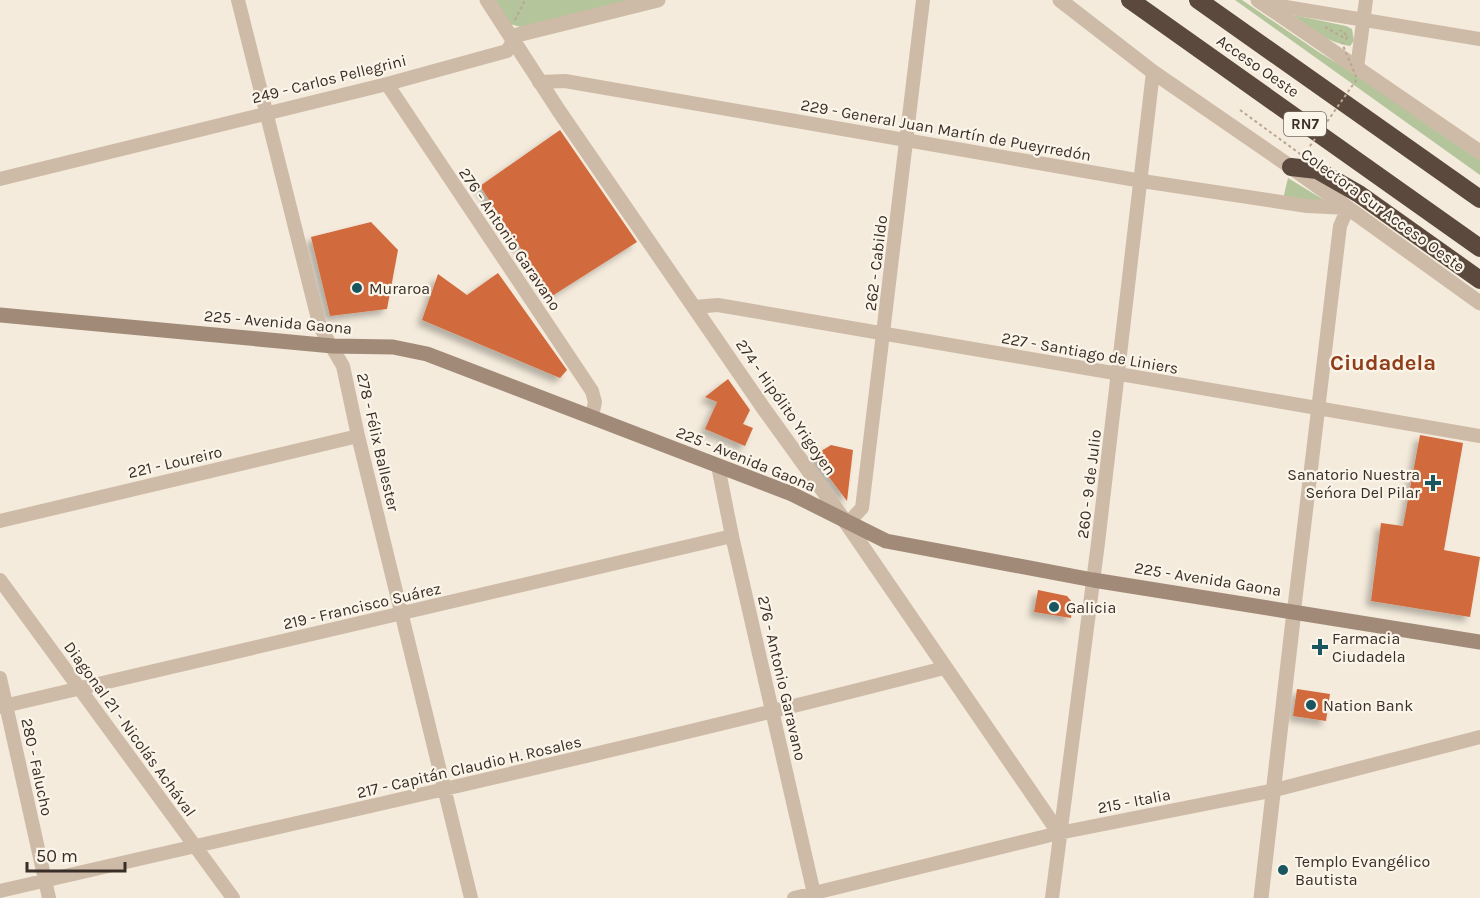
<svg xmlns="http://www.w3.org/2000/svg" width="1480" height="898" font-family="Karla,sans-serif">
<defs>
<filter id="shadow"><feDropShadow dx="-5" dy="5" stdDeviation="3" flood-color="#0004"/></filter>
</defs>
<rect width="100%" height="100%" fill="#f4ebdc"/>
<path fill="#b4c59b" d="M494,0H630L521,27L510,24Z
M1235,0H1242L1320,53L1391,95L1480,157V175Z
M1294,15L1346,26L1352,29L1354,41L1350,46C1332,43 1306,30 1294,15Z
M1288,178L1324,200L1326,204L1283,199Z"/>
<path fill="#d16b3e" filter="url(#shadow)" d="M560,130L637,242L552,296L480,186Z
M371,222L398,250L387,309L330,316L311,237Z
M498,273L567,370L560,378L422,320L438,274L467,295Z
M728,379L750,410L743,424L753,428L745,446L705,429L717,402L705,397Z
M1420,435L1463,443L1444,550L1480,557L1470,617L1371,601L1381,523L1403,526Z
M831,445L853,450L847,501L813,456Z
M1038,590L1067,596L1073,603L1071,618L1034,612Z
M1297,689L1330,694L1326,721L1293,716Z"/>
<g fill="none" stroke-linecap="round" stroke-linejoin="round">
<path stroke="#baa591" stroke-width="2" stroke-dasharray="3 3" stroke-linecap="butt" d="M515,20L525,0
M1325,27L1346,39L1348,36L1340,30"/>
<path stroke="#cebba7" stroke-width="14" d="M238,0L320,327L343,366L358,436L471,898
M1262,3L1480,39
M1357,68L1366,0
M539,82L565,81L1142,181L1307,206L1348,208L1340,226L1294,611
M387,84L592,391L595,402L592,416
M0,179L387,84L507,51L512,43
M694,307L718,305L1480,436
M718,466L732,536L815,898
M0,521L358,436
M847,524L862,508L923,0
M0,580L233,898
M0,678L49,898
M0,707L732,536
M0,891C315,818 631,749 944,668
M794,898L1059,833L1275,790L1480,737
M1052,898L1098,543L1153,72"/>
<path stroke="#cebba7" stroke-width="15" d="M487,0L559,111L764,409L847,524L1059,833
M1060,0L1153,72L1291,167L1480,303
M1258,0L1480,152
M512,43L517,35L658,0
M1261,898L1294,611"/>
<path stroke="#a28a78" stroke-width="15" d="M0,315L333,346L393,347L427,354L792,494L886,541L1093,580L1480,642"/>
<path stroke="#5b493e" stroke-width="18" d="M1130,0L1480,248
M1198,0L1480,199
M1291,167L1317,170L1359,194L1480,280"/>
<path stroke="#baa591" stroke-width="2" stroke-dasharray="3 3" stroke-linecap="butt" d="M1240,110L1303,156L1357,79L1342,43"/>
</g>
<g fill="#19565f" stroke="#fbf4e9" stroke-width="2">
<circle cx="357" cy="288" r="6"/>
<path d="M1430 474h6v6h6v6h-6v6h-6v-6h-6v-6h6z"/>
<circle cx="1054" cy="607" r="6"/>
<path d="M1317 638h6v6h6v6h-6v6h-6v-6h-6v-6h6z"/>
<circle cx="1311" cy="705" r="6"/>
<circle cx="1283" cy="870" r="6"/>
</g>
<g text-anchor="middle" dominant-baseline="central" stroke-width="4.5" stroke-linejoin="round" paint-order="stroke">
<rect fill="#fbf4e9" stroke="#746a62" stroke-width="1.5" x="1284" y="112" width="42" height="24" rx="4.5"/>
<g font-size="15" font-weight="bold" fill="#3a2f28">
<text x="1305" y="124">RN7</text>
</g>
<g font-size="16" fill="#3a2f28" stroke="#fbf4e9">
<text transform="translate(1258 66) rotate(35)">Acceso Oeste</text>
<text transform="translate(329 79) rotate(-14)">249 - Carlos Pellegrini</text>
<text transform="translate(946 130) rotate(10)">229 - General Juan Martín de Pueyrredón</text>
<text transform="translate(1383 210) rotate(36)">Colectora Sur Acceso Oeste</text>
<text transform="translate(510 239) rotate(56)">276 - Antonio Garavano</text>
<text transform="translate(876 263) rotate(-83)">262 - Cabildo</text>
<text transform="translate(278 322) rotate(5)">225 - Avenida Gaona</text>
<text transform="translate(1090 353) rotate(10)">227 - Santiago de Liniers</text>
<text transform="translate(786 407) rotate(55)">274 - Hipólito Yrigoyen</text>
<text transform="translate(378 442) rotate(77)">278 - Félix Ballester</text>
<text transform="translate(746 459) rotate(22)">225 - Avenida Gaona</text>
<text transform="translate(175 462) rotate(-13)">221 - Loureiro</text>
<text transform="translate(1089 484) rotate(-83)">260 - 9 de Julio</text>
<text transform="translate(1208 579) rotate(9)">225 - Avenida Gaona</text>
<text transform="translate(362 606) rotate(-13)">219 - Francisco Suárez</text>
<text transform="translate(782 678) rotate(77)">276 - Antonio Garavano</text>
<text transform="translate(130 729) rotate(54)">Diagonal 21 - Nicolás Achával</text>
<text transform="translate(37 767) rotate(78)">280 - Falucho</text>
<text transform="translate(469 767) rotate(-13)">217 - Capitán Claudio H. Rosales</text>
<text transform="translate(1134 801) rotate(-11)">215 - Italia</text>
</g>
<g font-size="16" fill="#3a2f28" stroke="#fbf4e9" text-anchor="start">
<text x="369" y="288">Muraroa</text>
<text x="1420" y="474" text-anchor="end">Sanatorio Nuestra<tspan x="1420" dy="18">Seńora Del Pilar</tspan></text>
<text x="1066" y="607">Galicia</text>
<text x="1332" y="638">Farmacia<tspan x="1332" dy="18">Ciudadela</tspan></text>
<text x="1323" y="705">Nation Bank</text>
<text x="1295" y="861">Templo Evangélico<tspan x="1295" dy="18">Bautista</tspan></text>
</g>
<g font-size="22" font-weight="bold" fill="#903d19" stroke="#fbf4e9">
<text x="1383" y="363">Ciudadela</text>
</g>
</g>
<path d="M27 862v9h98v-9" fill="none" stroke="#3a2f28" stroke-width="3"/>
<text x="36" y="862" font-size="18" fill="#3a2f28" stroke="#fbf4e9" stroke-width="4.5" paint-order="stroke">50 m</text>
</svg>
